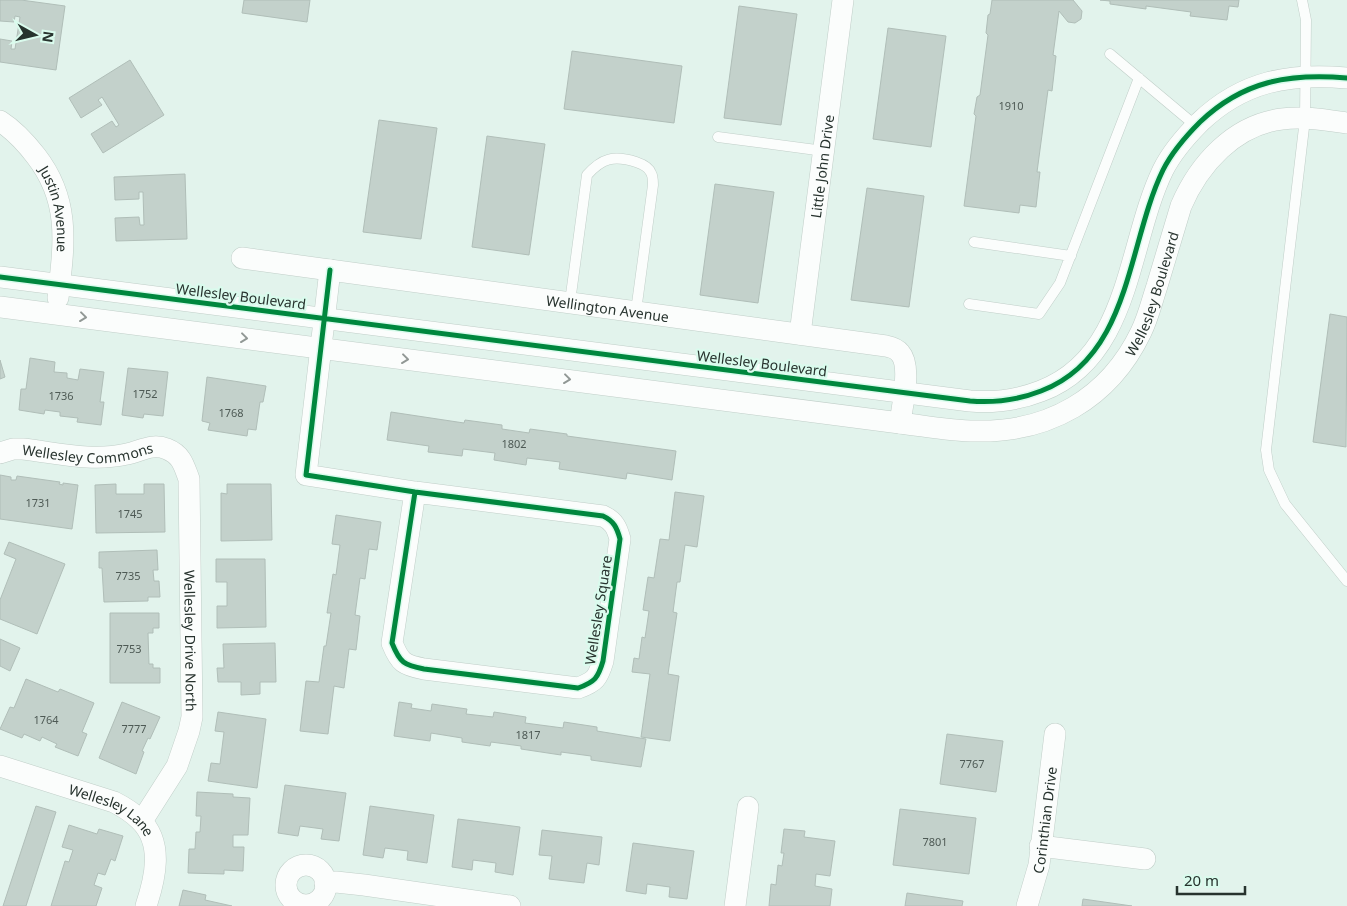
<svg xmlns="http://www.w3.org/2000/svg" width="1347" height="906" font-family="'Noto Sans',sans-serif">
<rect width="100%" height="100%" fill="#e2f3ec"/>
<path fill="#c3d1cb" stroke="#b0beb8" d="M0,0H21L65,6L56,70L0,62V39L12,41L11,49H15L20,17L15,16L14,22L0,21Z
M244,0H310L307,22L242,13Z
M992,0H1073L1082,11L1081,19L1075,23L1068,22L1059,11L1053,55L1056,56L1052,91L1048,90L1037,172H1040L1036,207L1020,205L1019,213L964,206L976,116L974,114L977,97L980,95L988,35L986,33L988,15L990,14Z
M1100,0H1239L1238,7L1229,6L1227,20L1190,16L1191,12L1146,6V9L1110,4V1Z
M739,6L797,14L781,125L724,118Z
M888,28L946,36L931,147L873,139Z
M572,51L682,66L674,123L564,109Z
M130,60L164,115L103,153L91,134L112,121L116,127L119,125L102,97L98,100L102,105L81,118L69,98Z
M379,120L437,128L421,239L363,232Z
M487,136L545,144L529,255L472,247Z
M185,174L187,239L116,241L115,218L139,217L140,225H144L143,192H139V199L115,200L114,177Z
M715,184L774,192L758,303L700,295Z
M867,188L924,196L909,307L851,300Z
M1330,314L1347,317L1346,447L1313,442Z
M30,358L55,362L54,372L67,373V378L78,380L80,369L104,372L100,402H104L101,425L77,422L78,418L60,416V412L45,410L44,414L19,410L21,389H26Z
M0,360L5,377L0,379Z
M128,368L168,372L163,416L144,414L143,418L122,415Z
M207,377L266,386L263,402H260L256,430L248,429L247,436L208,430L210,423L202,421Z
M391,412L464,423L465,420L502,425V429L529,433L530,429L567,434V436L676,451L672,480L627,473L626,479L559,469L560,462L527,458L526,465L494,460L495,453L463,449L462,456L428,452L429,446L387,440Z
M0,475L11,477V480H16L17,476L60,482L59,484L63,485V483L78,485L72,529L0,519Z
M116,484V494H144V484H164L165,532L96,533L95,485Z
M227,484H271L272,540L221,541V493L227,494Z
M675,492L704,496L697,547L685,545L680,582H677L673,612L677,613L668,674L679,676L670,741L641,737L650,674L632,672L634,658L639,659L642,637L645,638L649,611L643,610L648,577L654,578L660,539L669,540Z
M336,515L381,522L377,550L369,549L365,579L360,578L355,615L360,616L356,650L349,649L344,688L334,686L328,734L300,731L306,681L319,682L324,646H326L331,613H327L333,574L336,575L340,545L332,544Z
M9,542L65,564L37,634L0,619V600L16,559L4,554Z
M157,550L158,570H153L154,581H159L160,597H148V601L104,602L102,568H99V552Z
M216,559H265L266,627L217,628V606H227V582H216Z
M110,613H159V628H153V633H148L149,664H153V668H160V683H110Z
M0,639L20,648L10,671L0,666Z
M275,643L276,682H260V694L241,695V682H218L217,668H224L223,644Z
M26,679L58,692L60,689L94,703L82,732L87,734L78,756L55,747L57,744L42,737L40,741L24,734L22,738L0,729L10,707L14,708Z
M122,702L160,717L150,739L148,738L142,751L144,752L136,774L99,758Z
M399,702L412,704L411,708L431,711L432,704L467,709L466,714L493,717L494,712L526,717L525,723L563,728L564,722L597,727V731L646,739L641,767L591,760V756L561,752V755L521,749V746L491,742L490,746L462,742V738L431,733L430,741L394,736Z
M218,712L266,719L257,788L208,781L211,763L220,764L224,732L215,731Z
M947,734L1003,741L996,792L940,784Z
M285,785L346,793L339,841L321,839L323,829L300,826L298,836L278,833Z
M197,792L233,794V797L250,798L248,835H233V847H244L243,871L224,870V874L188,873L189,849H195L196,832H200L201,816H196Z
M36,806L56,812L26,906H3Z
M370,806L434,815L427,863L407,860L408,851L385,848L383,858L363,855Z
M900,809L976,818L969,874L893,865Z
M458,819L520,827L513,875L495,872L496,863L473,860L472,870L452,867Z
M69,825L97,834L99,829L123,836L115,861L111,859L105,875L98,873L94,885L102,888L96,906H51L65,861L69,862L73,850L62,847Z
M784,829L805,831L804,837L835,841L830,876L816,874L815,886L832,889L830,906H769L771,884L776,885L778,865L782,866L784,853H781Z
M542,830L602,837L599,865L587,863L584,883L549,879L552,856L539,855Z
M633,843L694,851L687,899L669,897L670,887L647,884L646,894L626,891Z
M183,890L206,895L205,900L232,906H179Z
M907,893L963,901L962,906H905Z
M1083,899L1132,906H1082Z"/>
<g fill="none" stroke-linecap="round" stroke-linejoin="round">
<defs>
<path id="service" d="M1302,0L1306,20L1305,119L1266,450L1269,470L1285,504L1347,581
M1110,54L1196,126
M718,137L824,151
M974,242L1071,256
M570,302L587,175C602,158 614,155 636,162C642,164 649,167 651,173C653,176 653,181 653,185L636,311
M969,304L1039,314L1060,283L1139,78"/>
<g id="minor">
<path id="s1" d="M0,121C14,130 26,143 36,156C71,201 64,245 58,298"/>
<path id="s2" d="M242,258L886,346C891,347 897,349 900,353C912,366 902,406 900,423"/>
<path d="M330,270L306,475L415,492L603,516C614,521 617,528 620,539L603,661C598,678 595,682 578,688L424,669C404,665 400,663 392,643L415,492"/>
<path d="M0,277L970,401C995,403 1018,400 1041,391C1131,357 1127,244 1163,170C1172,152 1186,136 1200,122C1243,81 1289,73 1347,78"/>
<path id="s3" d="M0,307L900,423C925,426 950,431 975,431C1048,433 1109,399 1141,332C1148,318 1152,301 1157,286C1165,259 1173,233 1181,206C1199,164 1234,125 1282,119C1303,116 1326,120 1347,123"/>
<path id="s4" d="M800,334L843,0"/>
<path id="s5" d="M0,453L13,449H23C58,453 92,462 127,454C141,451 152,443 167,449C182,455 184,466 189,479L192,717L189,731L177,766L142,821"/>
<path id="s6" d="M0,766L114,802C124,807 133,813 140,820C164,843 155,879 146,906"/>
<path d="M1040,846L1145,859"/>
<circle cx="306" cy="885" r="20"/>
<path d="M325,883L336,882L364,885L510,906"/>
<path d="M735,906L748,807"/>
<path id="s7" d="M1027,906L1039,865L1055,734"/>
</g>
</defs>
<use href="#service" stroke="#c0cec8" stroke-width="11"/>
<use href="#minor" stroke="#c0cec8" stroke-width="22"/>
<use href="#service" stroke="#fbfdfc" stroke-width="10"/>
<use href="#minor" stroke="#fbfdfc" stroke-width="21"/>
<defs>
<path id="cycleway" d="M330,270L306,475L415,492L603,516C614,521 617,528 620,539L603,661C598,678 595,682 578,688L424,669C404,665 400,663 392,643L415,492
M0,277L970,401C995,403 1018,400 1041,391C1131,357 1127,244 1163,170C1172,152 1186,136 1200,122C1243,81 1289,73 1347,78"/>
</defs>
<use href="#cycleway" stroke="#dafbed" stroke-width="8"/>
<use href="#cycleway" stroke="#00873e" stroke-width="5"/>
</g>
<defs><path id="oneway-chevron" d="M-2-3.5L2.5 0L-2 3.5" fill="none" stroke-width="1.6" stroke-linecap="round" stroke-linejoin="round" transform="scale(1.25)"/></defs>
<g stroke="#919895">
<use href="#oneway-chevron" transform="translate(83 317) rotate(7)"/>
<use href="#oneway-chevron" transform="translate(244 338) rotate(7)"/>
<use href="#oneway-chevron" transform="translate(405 359) rotate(7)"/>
<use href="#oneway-chevron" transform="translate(567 379) rotate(7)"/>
</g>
<g text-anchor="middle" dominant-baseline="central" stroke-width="4.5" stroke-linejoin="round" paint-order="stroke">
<g font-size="11" fill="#4e5a55">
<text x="1011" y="105">1910</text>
<text x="145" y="393">1752</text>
<text x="61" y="395">1736</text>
<text x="231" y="412">1768</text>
<text x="514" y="443">1802</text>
<text x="38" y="502">1731</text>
<text x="130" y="513">1745</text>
<text x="128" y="575">7735</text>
<text x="129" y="648">7753</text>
<text x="46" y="719">1764</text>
<text x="134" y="728">7777</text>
<text x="528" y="734">1817</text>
<text x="972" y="763">7767</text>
<text x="935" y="841">7801</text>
</g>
<g font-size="14" fill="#27332e" stroke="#dafbed">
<text stroke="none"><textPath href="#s4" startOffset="169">Little John Drive</textPath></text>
<text stroke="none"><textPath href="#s1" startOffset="108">Justin Avenue</textPath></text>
<text stroke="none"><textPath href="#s3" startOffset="1228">Wellesley Boulevard</textPath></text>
<text transform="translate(241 296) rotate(7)">Wellesley Boulevard</text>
<text stroke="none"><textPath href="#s2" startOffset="369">Wellington Avenue</textPath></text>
<text transform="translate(762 363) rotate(7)">Wellesley Boulevard</text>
<text stroke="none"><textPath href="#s5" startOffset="89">Wellesley Commons</textPath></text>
<text transform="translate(598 610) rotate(-81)">Wellesley Square</text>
<text stroke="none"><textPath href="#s5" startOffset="370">Wellesley Drive North</textPath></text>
<text stroke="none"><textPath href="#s6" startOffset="121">Wellesley Lane</textPath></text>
<text stroke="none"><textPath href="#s7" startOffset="88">Corinthian Drive</textPath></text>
</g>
</g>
<g transform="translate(35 35) rotate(98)" stroke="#dafbed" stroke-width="4" paint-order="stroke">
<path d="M0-4L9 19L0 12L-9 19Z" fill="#27332e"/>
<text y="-8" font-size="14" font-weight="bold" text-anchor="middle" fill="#27332e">N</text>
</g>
<path d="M1177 886v8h68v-8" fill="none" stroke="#27332e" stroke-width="2.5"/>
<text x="1184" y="886" font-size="15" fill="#27332e" stroke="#dafbed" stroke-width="4" paint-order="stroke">20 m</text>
</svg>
